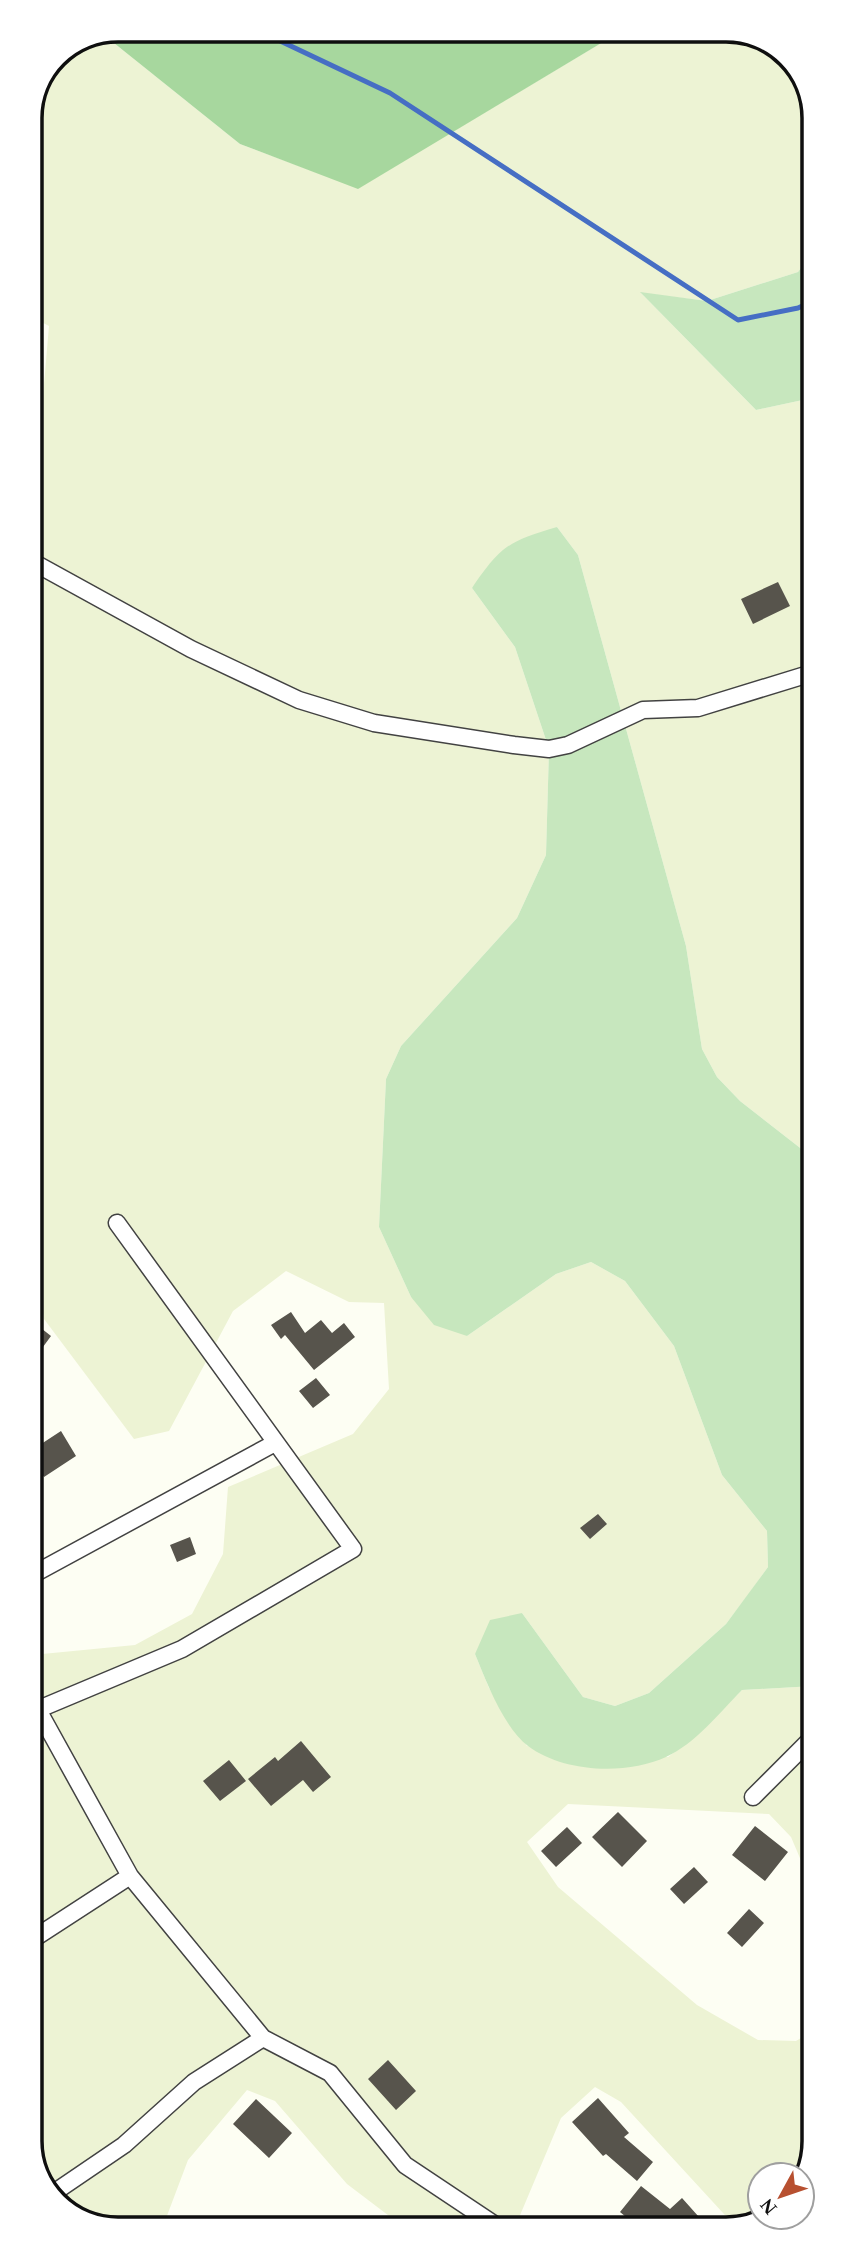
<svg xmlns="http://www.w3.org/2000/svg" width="844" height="2259" font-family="Georgia,serif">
<rect width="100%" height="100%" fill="#fdfef3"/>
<path fill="#edf3d4" d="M623,30H732L784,51L811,95V254L798,272L707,301L641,293L756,410L812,398L813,1158L740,1101L717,1077L702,1049L686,946L578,555L557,527L472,588L515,647L549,749L546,855L517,918L401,1046L386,1079L379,1227L411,1297L467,1336L556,1274L591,1262L625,1281L674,1346L722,1475L767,1531L768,1567L748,1595L726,1624L649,1693L615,1706L583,1697L522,1613L475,1654L489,1688L527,1746L668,1757L694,1737L742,1690L814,1686V1891L791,1837L769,1814L568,1804L527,1842L558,1887L697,2005L758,2040L796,2041L814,2030V2141L802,2177V2175H760V2217H763L749,2226H735L621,2102L595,2087L561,2118L518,2220L511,2227L405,2228L347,2184L275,2101L247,2090L188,2160L162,2229H112L60,2208L33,2164L32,1655L135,1645L192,1614L223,1554L228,1487L353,1434L389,1389L384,1303L349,1302L286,1271L233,1311L169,1431L134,1439L44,1319L32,1249L31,536L49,326L30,316V113L56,55L104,35L240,144L358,188Z"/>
<path fill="#c7e7be" d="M811,254L812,398L756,410L640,292L707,301L798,272Z
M557,527L578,555L686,946L702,1049L717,1077L740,1101L813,1158L814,1686L742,1690C720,1712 695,1744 666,1757C627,1775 564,1773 528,1746C504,1728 486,1681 475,1654L490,1620L522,1613L583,1697L615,1706L649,1693L726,1624L768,1567L767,1531L722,1475L674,1346L625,1281L591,1262L556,1274L467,1336L434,1325L411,1297L379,1227L386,1079L401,1046L517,918L546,855L549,749L515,647L472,588C501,546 507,542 557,527Z"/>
<path fill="#a7d79e" d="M118,30H623L358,189L240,144L104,35Z"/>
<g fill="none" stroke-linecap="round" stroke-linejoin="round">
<path stroke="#466ec4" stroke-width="5" d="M257,30L390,93L738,320L798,308L811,302"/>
</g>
<path fill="#57544c" d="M778,582L790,606L753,624L741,599Z
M291,1312L305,1333L321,1320L332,1333L344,1323L355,1337L314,1370L285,1335L281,1339L271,1325Z
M32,1321L51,1336L32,1362Z
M316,1378L330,1395L313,1408L299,1391Z
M61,1431L76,1456L44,1477L32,1458V1450Z
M598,1514L607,1524L590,1539L580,1528Z
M190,1537L196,1554L177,1562L170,1545Z
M301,1741L331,1777L313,1792L303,1780L271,1806L248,1779L275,1757L278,1761Z
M229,1760L246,1781L220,1801L203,1781Z
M618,1812L647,1841L622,1867L592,1837Z
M755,1826L788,1852L765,1881L732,1855Z
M567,1827L582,1843L556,1867L541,1851Z
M694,1867L708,1882L684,1904L670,1889Z
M749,1909L764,1923L742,1947L727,1933Z
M388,2060L416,2091L396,2110L368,2079Z
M598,2098L629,2133L624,2137L653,2162L637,2181L606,2154L603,2156L572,2122Z
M256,2099L292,2133L269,2158L233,2124Z
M641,2186L670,2209L682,2198L707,2226L664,2227L655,2217L647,2227H638L620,2212Z"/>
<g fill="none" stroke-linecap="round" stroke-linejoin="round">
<defs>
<path id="minor" d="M31,561L191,649L299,700L374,723L514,745L549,749L568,745L643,710L698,708L812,673
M32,1575L275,1443
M32,1699L130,1876L263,2038L330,2073L405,2165L498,2227
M39,1709L182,1649L353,1549L117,1223
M753,1797L814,1736
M33,1939L130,1876
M52,2194L124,2145L194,2082L263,2038"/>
</defs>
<use href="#minor" stroke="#424242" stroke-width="19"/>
<use href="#minor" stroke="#fff" stroke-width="16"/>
</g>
<path d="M0 0H844V2259H0ZM118 42H726A76 76 0 0 1 802 118V2141A76 76 0 0 1 726 2217H118A76 76 0 0 1 42 2141V118A76 76 0 0 1 118 42Z" fill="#fff" fill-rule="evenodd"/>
<path fill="none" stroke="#0f0f0f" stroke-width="3.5" d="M118 42H726A76 76 0 0 1 802 118V2141A76 76 0 0 1 726 2217H118A76 76 0 0 1 42 2141V118A76 76 0 0 1 118 42Z"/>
<g transform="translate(781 2196) rotate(230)"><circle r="33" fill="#ffffff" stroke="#9f9f9f" stroke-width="2"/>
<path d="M0-5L12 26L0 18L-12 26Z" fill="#b75030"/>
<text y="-10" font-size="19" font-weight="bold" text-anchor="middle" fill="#0f0f0f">N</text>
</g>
</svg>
